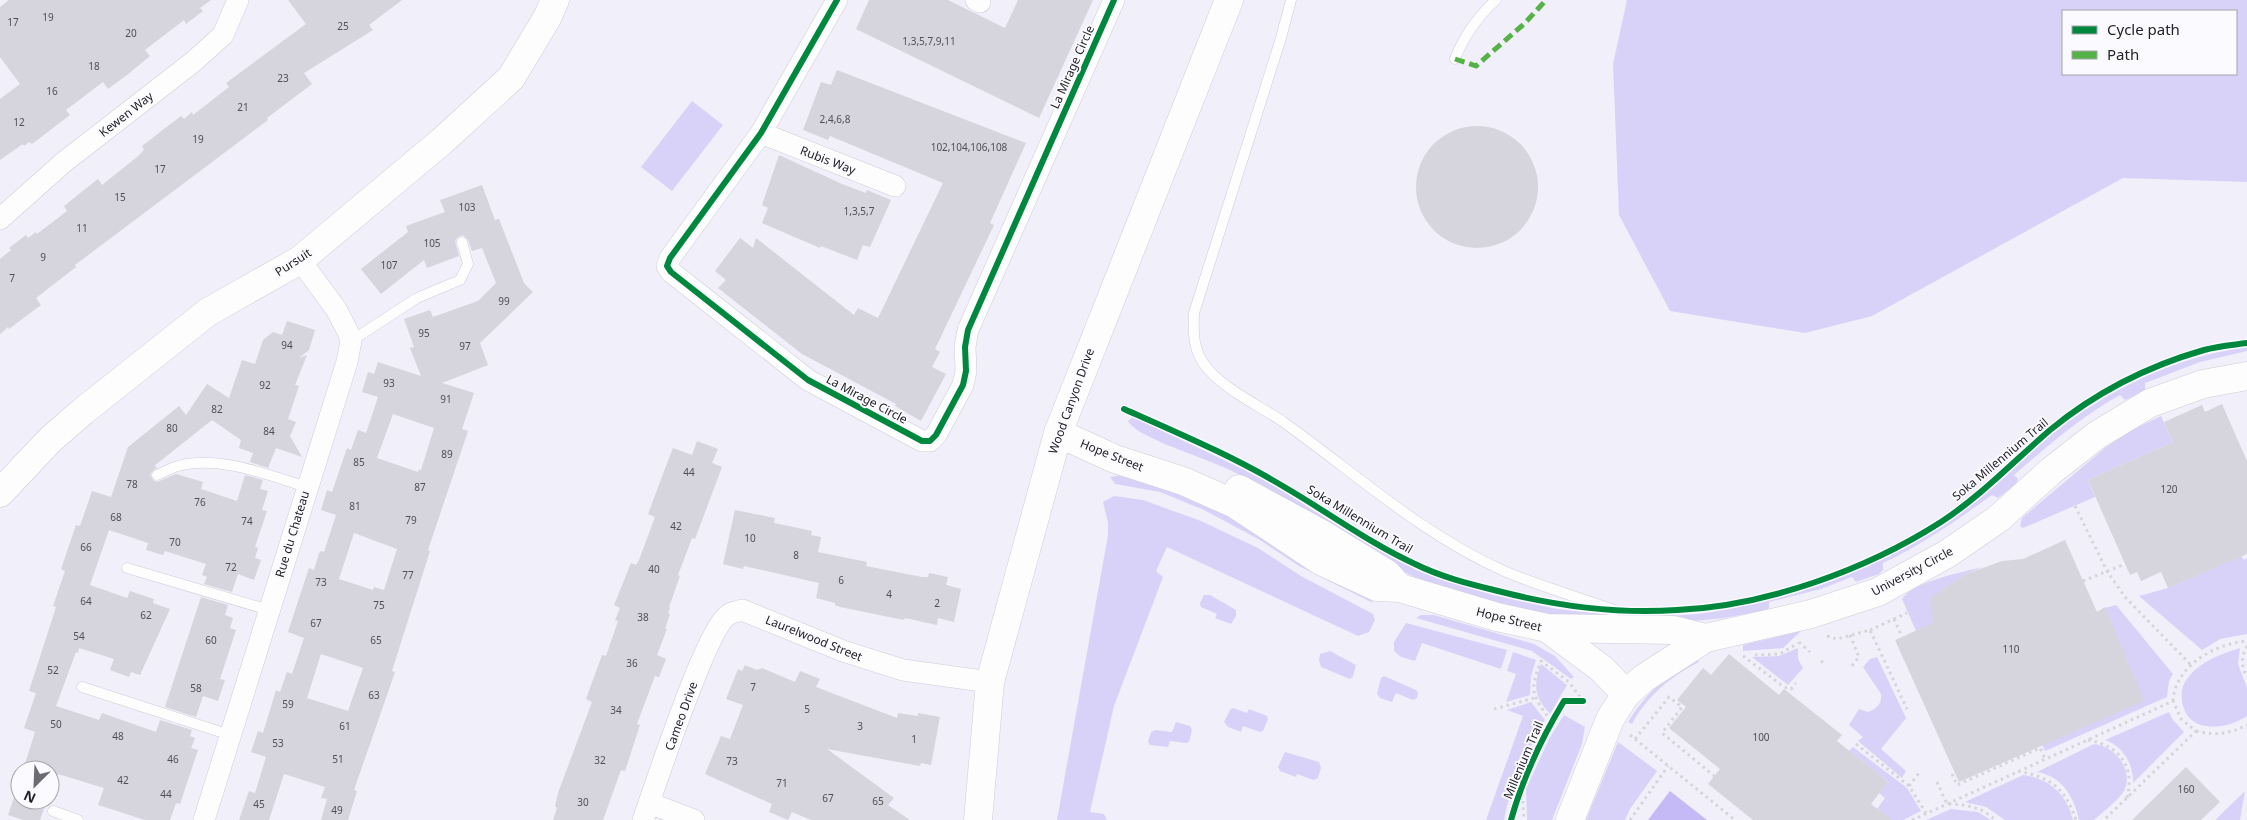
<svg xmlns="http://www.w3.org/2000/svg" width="2247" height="820" font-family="'Noto Sans',sans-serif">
<rect width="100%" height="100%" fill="#f1effa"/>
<path fill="#d9d2f8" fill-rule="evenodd" d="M1627,0H2247V182L2123,178L1872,316L1805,333L1670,311L1619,215L1613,64ZM2063,11H2236V74H2063Z
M692,101L723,125L672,191L641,167Z
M2247,347V351L2200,362L2145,383V391L2125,400L2120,395C2080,417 2048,446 2014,475L2018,479L2016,484L1998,498L1992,495C1957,520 1922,545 1883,563V570L1879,574L1856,582L1852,577L1821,589L1769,602V608L1766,610L1724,618L1682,622H1623L1619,615C1651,616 1686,617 1718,611C1792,597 1883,567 1946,523C1983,497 2015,466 2050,436C2107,390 2174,357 2247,347Z
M2161,416L2173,442L2088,480L2095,497L2023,528L2020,526L2022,518L2105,448L2128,432Z
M1133,417L1262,478L1348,532L1416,570L1440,579L1493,595L1557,609L1602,614L1598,621C1548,618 1486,603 1439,587C1380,566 1330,525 1277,494C1257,483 1237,473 1216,464C1198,456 1135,436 1128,421Z
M1122,475L1163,485L1238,520L1369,597L1373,603L1299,566L1260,540L1204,510L1160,492L1115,484L1110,477Z
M1114,496L1143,500L1201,521L1258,548L1301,576L1373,614L1375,620L1369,632L1358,636L1167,547L1156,571L1163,577L1114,706L1090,812L1104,814L1107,820H1057L1108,535V523L1103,502Z
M2241,556L2244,560L2247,558V634L2220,639L2202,650L2139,596L2168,588Z
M1983,567L1964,575L1931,598L1933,624L1916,631L1902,599C1912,582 1963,572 1983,567Z
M1204,595H1210L1236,610V616L1231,624L1215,618L1217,614L1201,607L1200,603Z
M2116,605L2173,674L2169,681L2167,697L2045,751L2042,745L2105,608Z
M1421,615H1434L1534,644L1555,656L1574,677L1571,679L1532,651L1416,618Z
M1406,623L1507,650L1501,669L1422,643L1415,661L1401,657L1394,651V642Z
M1801,631L1783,648L1743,651V645Z
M1798,648V659L1803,668L1788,685L1752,657L1779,656Z
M2240,648L2238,664L2247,688V716C2226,730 2187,735 2182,701C2181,694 2182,685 2187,679C2199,662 2221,654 2240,648Z
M1330,651L1356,665L1353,676L1350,679L1321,667L1319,660L1320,654Z
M1513,652L1536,660L1531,676L1530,695L1506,702L1516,674L1507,671Z
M1877,657L1906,718L1881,749L1906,771L1902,778L1858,741L1863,737L1849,725L1859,709L1868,712C1877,708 1882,704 1881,694L1863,667L1870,659Z
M1698,659L1699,662C1671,676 1647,696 1632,724L1628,722C1649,689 1665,678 1698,659Z
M1541,664L1567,685L1550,714C1534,697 1533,686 1541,664Z
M1384,676L1416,690L1418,693L1417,698L1413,700L1396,693L1392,702L1380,698L1377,694L1381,678Z
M1531,702L1545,720C1528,751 1510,785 1504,820H1486L1523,716L1507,710Z
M1233,708L1247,713L1249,709L1267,716L1268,719L1263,731L1260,732L1243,726L1241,732L1228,727L1224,722L1230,710Z
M2169,712L2173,720L2184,732L2133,783C2134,765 2123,746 2105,740Z
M1564,715L1585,727L1582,744L1552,820H1527L1526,789L1550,737Z
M1176,722L1190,726L1192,730L1189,742L1186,743L1170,741L1168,747L1150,745L1148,742L1151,732L1155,730L1172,732Z
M1618,742L1657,771L1630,809L1625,820H1586Z
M2094,744C2114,746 2133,768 2125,789C2121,798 2102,813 2094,820H2079C2074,797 2062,776 2037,772Z
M1853,747L1907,788L1921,811L1903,820H1873L1880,811L1877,809L1885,798L1879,793L1888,782L1849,751Z
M1285,752L1319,762L1321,768L1318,778L1313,780L1297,774L1296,777L1280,771L1278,767Z
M2023,775C2049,778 2067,794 2073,820H2005L1986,807L1965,802Z
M2245,791L2240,820H2215Z
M1951,809L1978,812L1991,820H1926Z"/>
<path fill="#c6baf6" d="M1670,791L1707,820H1648Z"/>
<path fill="#d6d4dc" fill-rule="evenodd" d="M9,0H211L200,8L203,11L186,24L184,20L145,50L150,56L127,75L108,89L103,82L66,110L70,115L32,144L29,142L24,146L23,144L0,160V99L20,84L0,57V7Z
M288,0H402L369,25L373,30L304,73L312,84L267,118L268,120L75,265L76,267L36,298L41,305L9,329L8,327L0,334V259L11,250L9,248L26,235L28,238L36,232L37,234L67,211L64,206L98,179L102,185L137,157L144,150L142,146L164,129L181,116L184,119L192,112L193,115L229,87L226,83L306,24Z
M869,0H948L1005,28L1018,0H1093L1039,118L856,29Z
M837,70L1026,143L990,223L994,225L935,349L940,352L932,367L946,374L921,421L895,406L896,404L802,354L718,288L726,280L715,271L740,238L753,248L756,238L854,315L858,308L878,318L943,183L830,136L828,140L803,130L821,82L831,85Z
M1416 187a61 61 0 1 1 122 0a61 61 0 1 1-122 0Z
M779,155L842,184L866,193L867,190L891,200L870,247L863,245L857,260L821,246L820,248L762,223L768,208L762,205Z
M482,185L495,220L499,219L524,283L533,292L480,343L488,365L442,383L474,393L462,429L468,431L428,550L430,551L392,671L395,672L354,790L357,791L348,820H321L327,799L321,798L325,787L284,774L269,820H239L249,791L255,793L266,757L251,752L258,731L263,733L276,690L280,692L287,672L292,674L304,638L288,632L300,595L309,568L314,570L319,553L321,551L324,552L336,515L321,510L327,490L332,492L347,448L351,450L358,430L366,433L378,397L362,392L368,372L374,374L378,362L421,376L410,348L414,347L404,319L430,310L433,317L478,301L496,283L482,248L472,251L468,240L463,235L458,237L455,241L459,256L427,268L424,260L381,294L361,269L408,232L406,226L445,212L440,200ZM393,414L434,428L421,470L419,469L418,472L377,458ZM354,533L397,549L384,590L374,587L373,590L339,579ZM321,654L363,668L348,711L307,698Z
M287,321L315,330L309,350L299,358L307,355L295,385L299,386L288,419L296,422L290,436L302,457L276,448L268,468L250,462L253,453L239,448L241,440L212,420L154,466L157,467L150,474L153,480L157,482L176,474L203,482L201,489L237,501L245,475L263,480L260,489L268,491L262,510L267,511L255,547L258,548L255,558L261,560L254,580L238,574L232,592L204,584L207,577L202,575L206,564L165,551L163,555L146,550L148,543L109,530L90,585L127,598L130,591L154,599L153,603L170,609L140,675L131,672L129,677L110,670L114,659L79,648L78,653L76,652L56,706L99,720L102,713L156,732L160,720L192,730L190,736L195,738L191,748L198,750L180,804L176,803L170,820H145L98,805L104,788L58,774L57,778L54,777L50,790V770H23L35,732L24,728L36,693L29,691L56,607L53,606L65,571L61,569L76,525L80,526L92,491L111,497L128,447L179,406L186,415L207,384L229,398L242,360L255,364L263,340L273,332L282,335Z
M2222,404L2247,461V554L2168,588L2161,572L2141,581L2137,572L2130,575L2088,480L2173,442L2164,422L2202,405L2205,412Z
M697,441L718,449L712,463L722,467L695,539L692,538L678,575L680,576L669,607L670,608L668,613L670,614L665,629H667L657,655L666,659L659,677L655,676L637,724L640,725L625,771L621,770L603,820H553L557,808L555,806L558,793L592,702L586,699L602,655L606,656L618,621L615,620L620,608L614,605L631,563L636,565L639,560L655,517L648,514L666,466L673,448L692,455Z
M735,510L775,518L774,523L812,531L811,535L821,537L818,552L867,562L866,566L922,577H928L929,573L948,577L946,585L961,589L954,622L938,618L937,625L905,618L904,620L840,607L835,605V603L816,598L819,583L744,566L743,569L723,564Z
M2065,540L2097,612L2105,607L2144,701L1959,782L1895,640L1933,623L1930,598L1964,575L2002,561L2023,559Z
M201,597L228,605L225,615L233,618L230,628L236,630L220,679L225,680L218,701L203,696L196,717L165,707Z
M1729,654L1779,695L1784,689L1842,735L1837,741L1888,782L1871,804L1892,820H1753L1708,784L1720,769L1669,728L1686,707L1677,700L1703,668L1711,675Z
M745,665L757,670L762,668L795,682L800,671L820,679L816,687L897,718L898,713L918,716V713L940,717L931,765L921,763L920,766L827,749L894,798L888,805L910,820H811L792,812L788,820L769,812L772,804L705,774L721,736L730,739L743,705L726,699L738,669L742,671Z
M2186,767L2220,802L2201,820H2132Z
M20,780V800H47L40,820H23L8,815Z"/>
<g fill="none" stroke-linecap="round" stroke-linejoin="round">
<defs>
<path id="lane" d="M1291,0L1281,38L1194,313C1193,333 1193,353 1208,369C1227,391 1258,405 1282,421C1355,473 1421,534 1504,571C1539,586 1578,597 1614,610L1609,627
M1455,59C1464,36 1477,17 1496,0
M351,341L417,298L460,280L468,264L462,242
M157,475C164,472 171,468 178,466C221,455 267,475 307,487
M127,568L269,610
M82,687L230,735
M53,811L78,820"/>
<path id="street" d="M837,0L761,133L670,258L667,266L671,272L808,380L922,441H930L936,435L963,385L966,371L965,347L968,330L1114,0
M976,0L980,2
M761,133L895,186
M0,219L64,162L193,62L223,35L238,0
M649,803L694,820
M204,820L347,362L351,341L349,334L336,309L300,260
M643,820C655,787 706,629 728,615C731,612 738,612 742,610L843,651L903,670L990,682"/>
<path id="secondary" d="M1058,433L1115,459L1183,481L1235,504L1321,561L1377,587L1400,588L1497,617L1547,628L1602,669L1626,694
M1239,489L1320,533L1387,574L1398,586
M0,493L50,440L82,412L208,312L300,260L441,142L511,78L547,18L555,0
M1547,628L1674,630L1706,638
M978,820L990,682L1058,433L1229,0
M1570,820L1610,719L1626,694L1644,678L1706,638L1811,614L1878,592L1947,554L1998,519L2051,471L2097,435L2150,403L2203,384L2247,376"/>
</defs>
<use href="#lane" stroke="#ceccd5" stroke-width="11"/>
<use href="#street" stroke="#ceccd5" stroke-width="22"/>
<use href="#secondary" stroke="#ceccd5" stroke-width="29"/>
<path stroke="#d5d5d7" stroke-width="3" stroke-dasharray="2.5 4" stroke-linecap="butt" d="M1124,409L1240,463
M2075,506L2107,571L2125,597L2191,665
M2083,581L2125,564
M1754,598C1819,582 1886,560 1942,521C1982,494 2015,459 2052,429C2090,399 2129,378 2174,361C2184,357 2195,352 2206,349C2219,346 2233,345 2247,343
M1697,608L1728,604
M1894,619L1902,637
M1870,630L1907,613
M1850,635L1859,657L1850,668
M1827,636L1837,639L1870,630L1907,709
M1799,642L1810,652
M2247,646C2241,657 2241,666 2247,677
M1755,655L1780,654L1798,643
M1743,656L1784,687L1791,689L1796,683
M1821,661L1826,664
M2173,701C2175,666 2214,644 2247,641
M1494,709L1534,698
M1551,721C1532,695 1529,692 1541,661L1569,682L1583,701
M2196,731C2215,736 2229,734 2247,725
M1630,735L1735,820
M1635,739L1669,697L1682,707L1662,733L1768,820
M2088,740C2120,746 2135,766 2127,798
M1856,744L1909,786L1926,813
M2018,771C2052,778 2065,788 2076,820
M1952,774L1957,785L2040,748L2045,759
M1937,782L1947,804C1965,804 1982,807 1995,820
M1909,786L1919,773
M1522,788L1524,820
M1511,820C1523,777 1541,739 1564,701H1583
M1630,820L1668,766
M1912,820L2173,701L2181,719L2196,731L2104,820"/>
<use href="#lane" stroke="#fdfdfe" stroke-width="10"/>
<use href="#street" stroke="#fdfdfe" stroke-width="21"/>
<use href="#secondary" stroke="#fdfdfe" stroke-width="28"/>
<path stroke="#55b246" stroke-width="5" stroke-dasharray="10 5" stroke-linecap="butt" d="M1455,59L1476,66L1525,23L1546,0"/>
<defs>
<path id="cycleway" d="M837,0L761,133L670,258L667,266L671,272L808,380L922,441H930L936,435L963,385L966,371L965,347L968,330L1114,0
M1124,409C1178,433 1235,457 1286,488C1329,513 1369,543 1415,564C1441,577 1470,584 1498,591C1556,606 1617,614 1677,610C1766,606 1866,570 1941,522C1981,496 2014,461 2050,430C2095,393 2148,366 2204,350C2218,346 2233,345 2247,343
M1511,820C1523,777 1541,739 1564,701H1583"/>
</defs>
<use href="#cycleway" stroke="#fbfafe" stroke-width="9"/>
<use href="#cycleway" stroke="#00873e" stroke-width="6"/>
</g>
<g text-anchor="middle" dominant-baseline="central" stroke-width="4" stroke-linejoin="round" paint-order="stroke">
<g font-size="10" fill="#514f56">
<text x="48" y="17">19</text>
<text x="13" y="22">17</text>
<text x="343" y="26">25</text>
<text x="131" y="33">20</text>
<text x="929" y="41">1,3,5,7,9,11</text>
<text x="94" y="66">18</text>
<text x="283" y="78">23</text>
<text x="52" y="91">16</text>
<text x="243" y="107">21</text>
<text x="835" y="119">2,4,6,8</text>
<text x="19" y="122">12</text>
<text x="198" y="139">19</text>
<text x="969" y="147">102,104,106,108</text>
<text x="160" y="169">17</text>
<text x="120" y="197">15</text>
<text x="467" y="207">103</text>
<text x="859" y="211">1,3,5,7</text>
<text x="82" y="228">11</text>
<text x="432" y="243">105</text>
<text x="43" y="257">9</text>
<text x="389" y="265">107</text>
<text x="12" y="278">7</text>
<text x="504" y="301">99</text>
<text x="424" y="333">95</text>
<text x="287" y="345">94</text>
<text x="465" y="346">97</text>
<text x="389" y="383">93</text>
<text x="265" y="385">92</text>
<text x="446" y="399">91</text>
<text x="217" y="409">82</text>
<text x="172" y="428">80</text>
<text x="269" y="431">84</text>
<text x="447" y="454">89</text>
<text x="359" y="462">85</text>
<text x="689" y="472">44</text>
<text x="132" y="484">78</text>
<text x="420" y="487">87</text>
<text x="2169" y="489">120</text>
<text x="200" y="502">76</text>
<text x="355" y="506">81</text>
<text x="116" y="517">68</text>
<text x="411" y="520">79</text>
<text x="247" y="521">74</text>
<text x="676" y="526">42</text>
<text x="750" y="538">10</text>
<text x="175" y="542">70</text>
<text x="86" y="547">66</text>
<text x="796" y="555">8</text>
<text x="231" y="567">72</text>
<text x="654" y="569">40</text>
<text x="408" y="575">77</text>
<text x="841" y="580">6</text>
<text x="321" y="582">73</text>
<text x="889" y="594">4</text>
<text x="86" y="601">64</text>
<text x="937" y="603">2</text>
<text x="379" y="605">75</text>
<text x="146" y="615">62</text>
<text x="643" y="617">38</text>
<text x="316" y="623">67</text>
<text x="79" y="636">54</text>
<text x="211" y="640">60</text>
<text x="376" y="640">65</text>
<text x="2011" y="649">110</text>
<text x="632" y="663">36</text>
<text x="53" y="670">52</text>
<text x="753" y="687">7</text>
<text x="196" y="688">58</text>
<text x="374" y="695">63</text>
<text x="288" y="704">59</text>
<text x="807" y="709">5</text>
<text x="616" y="710">34</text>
<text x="56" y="724">50</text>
<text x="345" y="726">61</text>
<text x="860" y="726">3</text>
<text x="118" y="736">48</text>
<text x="1761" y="737">100</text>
<text x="914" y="739">1</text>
<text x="278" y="743">53</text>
<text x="173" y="759">46</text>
<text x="338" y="759">51</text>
<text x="600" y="760">32</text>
<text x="732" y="761">73</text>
<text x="123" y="780">42</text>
<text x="782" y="783">71</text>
<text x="2186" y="789">160</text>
<text x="166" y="794">44</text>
<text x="828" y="798">67</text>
<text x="878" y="801">65</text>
<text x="583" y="802">30</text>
<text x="259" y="804">45</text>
<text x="337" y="810">49</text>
</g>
<g font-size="12" fill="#25232a" stroke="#fbfafe">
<text transform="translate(1072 67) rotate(-66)">La Mirage Circle</text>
<text transform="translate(126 114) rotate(-38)">Kewen Way</text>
<text transform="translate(828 160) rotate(21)">Rubis Way</text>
<text transform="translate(293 262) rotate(-33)">Pursuit</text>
<text transform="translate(867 399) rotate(28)">La Mirage Circle</text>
<text transform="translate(1071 401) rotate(-70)">Wood Canyon Drive</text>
<text transform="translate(1112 455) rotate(22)">Hope Street</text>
<text transform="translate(2000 459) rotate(-40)">Soka Millennium Trail</text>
<text transform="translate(1360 519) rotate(31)">Soka Millennium Trail</text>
<text transform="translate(292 534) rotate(-73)">Rue du Chateau</text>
<text transform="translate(1912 571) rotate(-28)">University Circle</text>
<text transform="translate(1509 619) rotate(14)">Hope Street</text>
<text transform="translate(814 638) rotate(22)">Laurelwood Street</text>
<text transform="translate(681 716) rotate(-70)">Cameo Drive</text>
<text transform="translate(1523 760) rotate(-67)">Millenium Trail</text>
</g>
</g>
<rect x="2062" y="10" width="175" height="65" fill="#fbfafe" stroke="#a5a4a9"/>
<rect x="2072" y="26" width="25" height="8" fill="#00873e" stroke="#a5a4a9"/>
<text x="2107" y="35" font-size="15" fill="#25232a">Cycle path</text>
<rect x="2072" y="51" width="25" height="8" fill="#55b246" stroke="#a5a4a9"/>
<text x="2107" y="60" font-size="15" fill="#25232a">Path</text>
<g transform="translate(35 785) rotate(204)"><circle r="24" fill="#fbfafe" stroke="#a5a4a9"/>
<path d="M0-4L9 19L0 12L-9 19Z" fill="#6c6a73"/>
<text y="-8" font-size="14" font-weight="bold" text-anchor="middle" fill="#25232a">N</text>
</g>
</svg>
